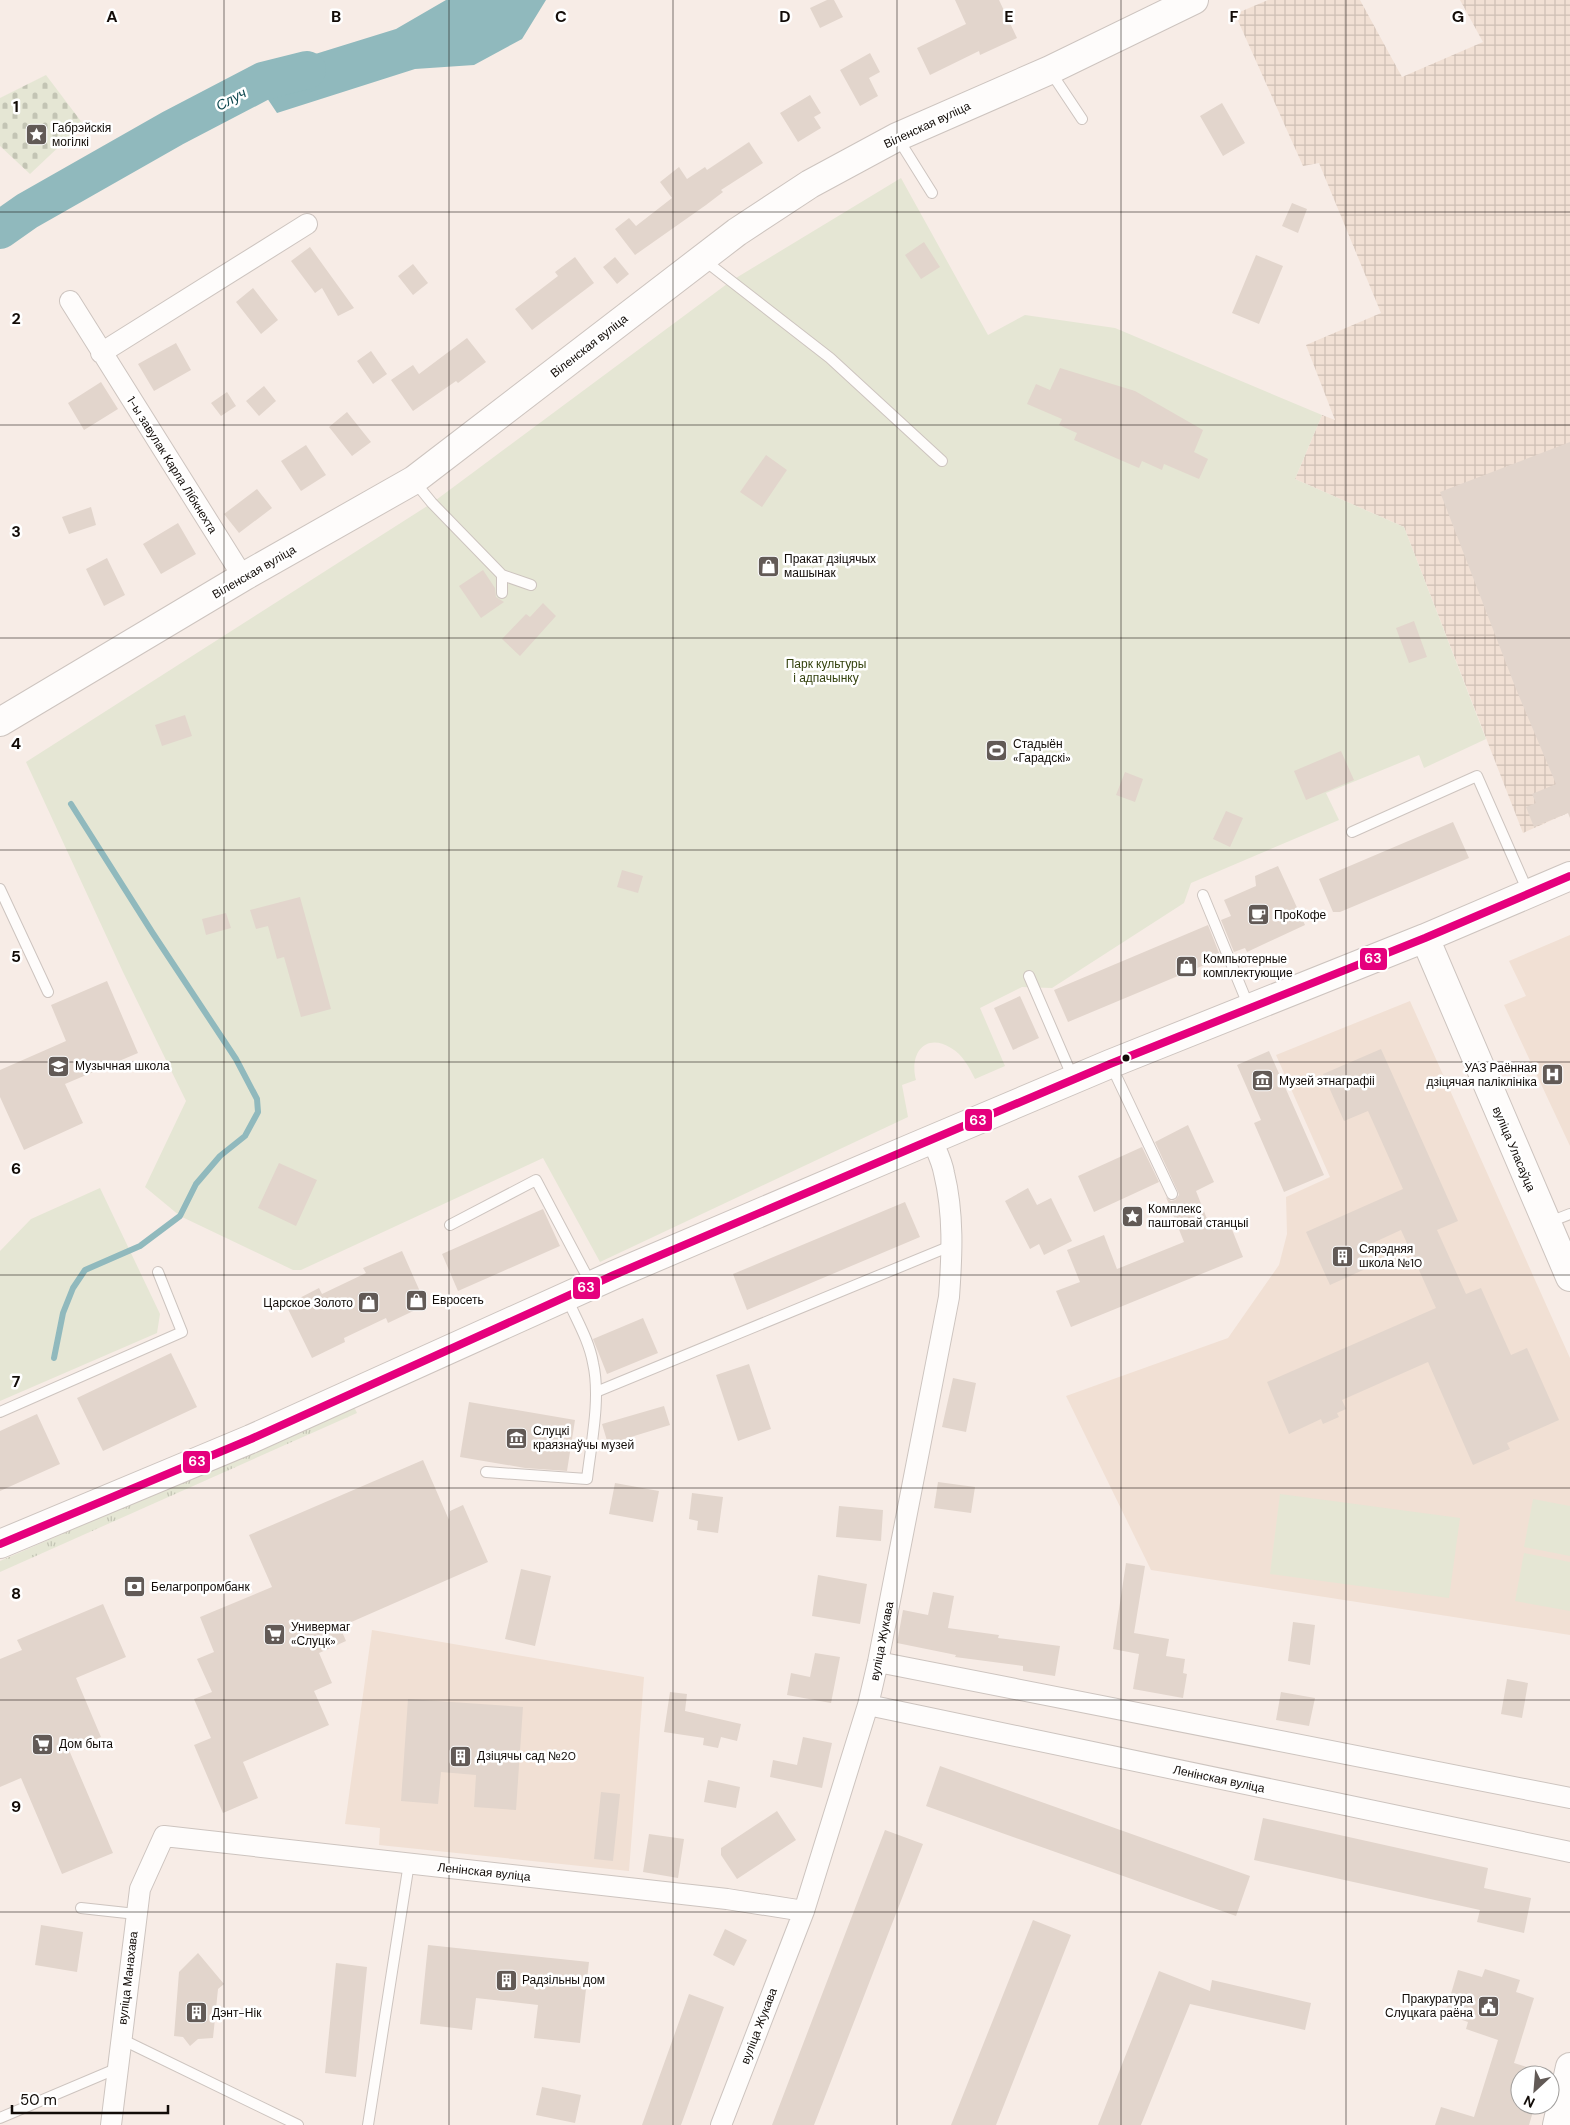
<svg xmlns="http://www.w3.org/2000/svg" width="1570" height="2125" font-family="'DM Sans',sans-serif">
<defs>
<pattern id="industrial-grid" width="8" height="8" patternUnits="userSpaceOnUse" patternTransform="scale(1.25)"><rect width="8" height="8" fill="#f1e0d4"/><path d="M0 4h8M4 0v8" fill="none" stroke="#cebfb4"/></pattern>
<pattern id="grass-tufts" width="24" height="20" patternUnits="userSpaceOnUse" patternTransform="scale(1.25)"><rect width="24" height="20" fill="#e5e6d4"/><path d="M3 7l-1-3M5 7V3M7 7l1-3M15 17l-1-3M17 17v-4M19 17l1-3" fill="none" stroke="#c3c4b4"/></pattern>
<pattern id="cemetery-stones" width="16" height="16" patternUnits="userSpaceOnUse" patternTransform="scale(1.25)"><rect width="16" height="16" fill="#e5e6d4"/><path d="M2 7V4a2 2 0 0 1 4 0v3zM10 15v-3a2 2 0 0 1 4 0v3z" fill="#c3c4b4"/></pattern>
</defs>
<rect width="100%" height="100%" fill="#f7ece6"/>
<path fill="#f1e0d4" d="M1570,935V1146L1504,1005L1526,996L1509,961Z
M1410,1001L1570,1358V1635L1151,1570L1066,1396L1228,1338L1279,1265L1287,1234L1286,1197L1330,1177L1276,1055Z
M372,1630L644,1677L629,1871L379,1845L380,1828L345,1824Z"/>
<path fill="url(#industrial-grid)" d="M1268,0H1360L1402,77L1483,42L1460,0H1570V812L1523,833L1404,527L1295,479L1322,415L1335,420L1306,345L1381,313L1319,163L1303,166L1235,14Z"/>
<path fill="url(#grass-tufts)" d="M354,1407L357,1413L0,1572V1561Z"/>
<path fill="url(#cemetery-stones)" d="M46,75L83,124L30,174L0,146V98Z"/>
<path fill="#e5e6d4" d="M901,178L988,335L1025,315L1115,328L1322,415L1295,479L1404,527L1486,739L1424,768L1419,755L1326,793L1339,820L1191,883L1184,903L1052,988L1022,987L980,1008L1005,1066L975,1079C969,1067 963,1055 951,1048C925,1032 909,1054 916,1080L902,1085L908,1117L600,1262L543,1158L301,1270H293L180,1216L145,1187L186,1101L123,972L26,762L432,503L731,281Z
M100,1188L160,1314L157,1333L0,1401V1251L31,1219Z
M1280,1494L1460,1518L1449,1598L1270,1574Z
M1533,1499L1570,1506V1556L1524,1547Z
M1524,1553L1570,1562V1611L1515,1601Z"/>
<path fill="#90b9bd" d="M446,0H546L522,39L474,65L415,69L277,113L251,74L396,29Z"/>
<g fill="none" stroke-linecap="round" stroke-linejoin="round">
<path stroke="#90b9bd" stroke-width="6" d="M54,1358L63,1313L73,1288L85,1270L140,1246L180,1216L196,1184L220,1156L245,1136L258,1112L257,1099L236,1059L152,932L71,804"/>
<path stroke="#90b9bd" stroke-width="38" d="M0,230L27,211L173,128L263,81L307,70"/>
</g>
<path fill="#e2d5cc" d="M827,0H834L843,17L820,28L810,8Z
M955,0H999L1017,38L980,55L979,51L930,75L917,48L966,24Z
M870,53L880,72L869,78L878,96L860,106L840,70Z
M810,95L821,113L814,117L821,128L798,142L780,113Z
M1222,103L1245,143L1223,156L1200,116Z
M749,142L763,163L721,190L723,192L706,205L635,255L615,229L629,218L636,226L672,198L660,182L679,167L687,179L705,167L707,170Z
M1292,203L1307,209L1298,233L1282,226Z
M924,242L940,267L921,279L905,255Z
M310,247L354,308L338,316L322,288L315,293L291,261Z
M1256,255L1283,266L1259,324L1232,313Z
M575,257L594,283L532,330L515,309L558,276L555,272Z
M615,257L629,274L617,284L603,267Z
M413,264L428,283L413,295L398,276Z
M253,288L278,320L261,334L236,302Z
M467,338L486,362L458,383L456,381L413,411L391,380L413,365L419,374Z
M176,343L191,370L154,391L138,364Z
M371,351L387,374L373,384L357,361Z
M1060,368L1135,391L1203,430L1194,452L1208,459L1199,479L1164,464L1162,470L1142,461L1139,468L1074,440L1077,433L1059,425L1062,419L1027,404L1036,384L1050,390Z
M101,382L118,409L84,430L68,403Z
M264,386L276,401L259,416L246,401Z
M227,392L236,406L221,416L211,403Z
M347,412L371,442L352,456L329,427Z
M1570,442V818L1568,813L1534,827L1526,807L1536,803L1532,794L1556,784L1516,689L1440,492Z
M306,445L326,475L301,491L281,461Z
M766,455L787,470L762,507L740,492Z
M257,489L272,508L239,533L224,514Z
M91,507L96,525L69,534L62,517Z
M178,523L196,554L161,574L143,544Z
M107,558L125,595L104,606L86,569Z
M483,570L495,588L496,597L504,602L481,618L459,586Z
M543,603L556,616L520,656L502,639L526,614L530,617Z
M1414,621L1427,657L1409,663L1396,628Z
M185,715L192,736L162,746L155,725Z
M1341,751L1354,780L1306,800L1294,771Z
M1125,772L1143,779L1135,802L1116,795Z
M1226,811L1243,818L1230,847L1213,839Z
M1453,822L1469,858L1340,912H1333L1319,879Z
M1278,866L1305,925L1247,952L1245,948L1234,952L1221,920L1231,916L1224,900L1256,886L1255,876Z
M622,870L643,876L638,893L617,887Z
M300,897L331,1009L301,1017L284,957L277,959L268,926L256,929L250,910Z
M226,913L231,928L206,935L202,919Z
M1208,925L1221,958L1068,1022L1054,990Z
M107,981L138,1053L65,1084L83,1123L24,1150L0,1097V1070L66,1041L51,1005Z
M1020,996L1039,1038L1013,1050L994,1008Z
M1381,1049L1458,1221L1437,1230L1466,1294L1481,1288L1511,1355L1527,1348L1559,1420L1507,1443L1510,1449L1473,1465L1428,1362L1342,1400L1346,1409L1337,1413L1339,1417L1323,1424L1321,1419L1289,1434L1267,1382L1436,1308L1401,1230L1364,1247L1372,1266L1330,1285L1306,1232L1403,1189L1368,1111L1344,1121L1323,1074Z
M1269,1051L1324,1175L1284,1192L1254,1123L1261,1120L1237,1065Z
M1188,1125L1214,1182L1196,1191L1211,1229L1229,1222L1243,1257L1071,1327L1056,1291L1080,1282L1067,1250L1104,1235L1117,1269L1184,1242L1166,1197L1171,1201L1175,1200L1179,1195L1178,1192L1155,1142Z
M1142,1147L1159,1182L1094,1212L1078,1176Z
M279,1163L317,1180L296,1226L258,1208Z
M1028,1188L1037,1205L1051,1198L1072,1241L1044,1255L1039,1244L1030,1249L1005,1201Z
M905,1202L920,1237L747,1310L733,1274Z
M543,1209L560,1246L458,1291L442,1254Z
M402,1251L426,1305L388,1323L386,1318L344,1338L345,1342L312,1358L286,1305L319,1288L322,1294L366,1273L363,1268Z
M643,1318L658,1353L607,1374L593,1339Z
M171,1353L197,1407L103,1451L77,1398Z
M749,1364L771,1429L738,1441L716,1375Z
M953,1378L976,1383L966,1432L942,1427Z
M469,1402L575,1420L567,1471L525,1468L460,1457Z
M664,1406L670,1425L608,1444L602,1424Z
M37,1414L60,1464L0,1491V1431Z
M423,1460L449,1520L450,1511L463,1505L488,1562L340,1627L346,1641L319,1653L332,1683L314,1691L329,1725L243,1762L258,1798L223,1813L194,1745L211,1738L194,1699L212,1692L197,1659L214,1652L200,1617L272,1587L249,1535Z
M938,1482L975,1487L971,1513L934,1508Z
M615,1483L659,1491L653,1522L609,1514Z
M692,1493L723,1497L718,1533L697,1530L698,1521L689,1519Z
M839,1506L883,1510L881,1541L836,1537Z
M1126,1563L1145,1566L1134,1633L1169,1639L1166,1656L1185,1659L1183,1673L1187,1674L1183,1698L1133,1689L1139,1654L1113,1649Z
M521,1569L551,1576L535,1646L505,1639Z
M818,1575L867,1584L860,1624L812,1616Z
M933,1592L954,1596L948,1628L999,1635L998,1638L1060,1646L1055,1676L1023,1671V1666L955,1657L956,1655L897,1643L903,1610L928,1615Z
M103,1604L126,1657L76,1678L101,1737L69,1750L113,1853L62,1874L21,1778L0,1787V1659L22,1650L17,1640Z
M1293,1622L1315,1625L1310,1665L1288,1661Z
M815,1653L840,1657L831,1703L787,1695L791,1673L810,1677Z
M1507,1679L1528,1683L1522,1718L1501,1714Z
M670,1692L687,1694L685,1711L741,1724L737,1741L721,1737L718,1748L703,1745L704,1738L664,1732Z
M1281,1692L1315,1698L1309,1726L1276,1720Z
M408,1699L523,1707L516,1810L474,1807L476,1775L441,1772L438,1804L401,1801Z
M803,1737L832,1743L822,1788L770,1777L773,1760L797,1765Z
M940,1766L1250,1876L1236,1916L926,1806Z
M708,1780L740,1787L736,1808L704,1802Z
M601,1792L620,1794L613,1861L594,1859Z
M777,1811L796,1840L737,1879L721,1855V1848Z
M1263,1818L1488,1868L1484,1888L1531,1898L1524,1933L1477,1922L1480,1910L1254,1860Z
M885,1830L923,1844L814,2125H772Z
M649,1834L684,1839L678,1878L643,1872Z
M1033,1920L1071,1935L996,2125H951Z
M41,1925L83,1932L77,1972L35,1965Z
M725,1929L747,1940L734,1966L713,1955Z
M428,1945L589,1962L580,2043L534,2038L538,2005L476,1998L472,2030L420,2024Z
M198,1953L224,1984L218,1989L213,2038L198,2039L190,2046L183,2037L174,2036L179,1972Z
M336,1963L367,1967L356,2077L325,2073Z
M1485,1969L1520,1980L1516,1992L1534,1998L1514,2063L1546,2073L1545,2075H1520V2105H1535L1529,2125H1435L1441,2107L1474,2117L1498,2040L1466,2029L1468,2022L1445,2014L1458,1970L1482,1977Z
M1159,1971L1210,1991L1212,1980L1311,2003L1305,2030L1190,2004L1141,2125H1098Z
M689,1994L724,2007L681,2125H642Z
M542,2087L581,2095L575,2123L536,2115Z"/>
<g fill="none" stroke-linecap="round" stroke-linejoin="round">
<defs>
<path id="lane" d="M1050,71L1082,119
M897,137L932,193
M704,260L830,358L942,461
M414,481L432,503L502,575V593
M502,575L531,585
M1352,832L1477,776L1529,894
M0,889L48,992
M1203,895L1249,1007
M1029,976L1073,1078
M1111,1065L1172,1194
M1547,1223L1570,1214
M450,1225L536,1180L591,1284
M596,1392L953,1245
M0,1412L182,1332L158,1272
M486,1472L587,1479C591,1444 601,1398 593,1363C589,1340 576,1319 567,1298
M81,1908L136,1914
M121,2039L298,2125
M0,2118L118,2068
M368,2125L409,1863"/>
<path id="street" d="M70,301L243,577
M101,353L307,224
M878,1662L1570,1798
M868,1705L1570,1852
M111,2125L140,1889L164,1836L727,1899L804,1911
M721,2125L804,1911L868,1705L878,1662L949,1297C952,1255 954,1214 944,1173C942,1161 936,1150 932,1140"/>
<path id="secondary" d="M0,722L243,577L414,480L737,232L810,184L897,137L1050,70L1194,0
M1425,938L1570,1277
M0,1544L251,1439L614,1275L914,1147L1110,1064L1425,938L1570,876
M1557,2125L1570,2067"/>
</defs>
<use href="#lane" stroke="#cdc4bf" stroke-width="12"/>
<use href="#street" stroke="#cdc4bf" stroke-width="22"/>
<use href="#secondary" stroke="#cdc4bf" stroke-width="30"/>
<use href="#lane" stroke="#fefcfb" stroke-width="10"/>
<use href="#street" stroke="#fefcfb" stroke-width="20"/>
<use href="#secondary" stroke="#fefcfb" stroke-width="28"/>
<defs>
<path id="bus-1" d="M0,1544L251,1439L614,1275L914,1147L1110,1064L1425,938L1570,876"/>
</defs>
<use href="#bus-1" stroke="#fff" stroke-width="11"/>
<use href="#bus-1" stroke="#e5007d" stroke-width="8"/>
</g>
<path fill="none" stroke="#120c08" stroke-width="1" stroke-opacity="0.55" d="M224,0V2125M449,0V2125M673,0V2125M897,0V2125M1121,0V2125M1346,0V2125M0,212H1570M0,425H1570M0,638H1570M0,850H1570M0,1062H1570M0,1275H1570M0,1488H1570M0,1700H1570M0,1912H1570"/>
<defs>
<symbol id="sight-square" viewBox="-11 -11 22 22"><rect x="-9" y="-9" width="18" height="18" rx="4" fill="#625a56" stroke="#fff"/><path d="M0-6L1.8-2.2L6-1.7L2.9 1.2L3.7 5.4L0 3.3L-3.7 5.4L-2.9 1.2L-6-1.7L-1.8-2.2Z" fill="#fff"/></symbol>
<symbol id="shop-square" viewBox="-11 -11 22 22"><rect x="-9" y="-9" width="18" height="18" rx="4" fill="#625a56" stroke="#fff"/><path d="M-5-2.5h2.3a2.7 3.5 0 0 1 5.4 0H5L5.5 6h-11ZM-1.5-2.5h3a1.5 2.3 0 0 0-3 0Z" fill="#fff"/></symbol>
<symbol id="stadium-square" viewBox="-11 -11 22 22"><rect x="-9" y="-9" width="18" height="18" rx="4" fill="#625a56" stroke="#fff"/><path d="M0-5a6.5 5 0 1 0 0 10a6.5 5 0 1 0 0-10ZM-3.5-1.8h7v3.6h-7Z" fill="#fff"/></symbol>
<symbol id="cafe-square" viewBox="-11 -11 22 22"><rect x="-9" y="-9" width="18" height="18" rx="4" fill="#625a56" stroke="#fff"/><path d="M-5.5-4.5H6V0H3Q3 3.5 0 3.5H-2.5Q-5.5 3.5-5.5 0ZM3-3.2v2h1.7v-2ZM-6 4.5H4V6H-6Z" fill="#fff"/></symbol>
<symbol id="school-square" viewBox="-11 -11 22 22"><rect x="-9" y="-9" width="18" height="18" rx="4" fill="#625a56" stroke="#fff"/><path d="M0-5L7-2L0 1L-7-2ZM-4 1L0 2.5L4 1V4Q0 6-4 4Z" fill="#fff"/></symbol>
<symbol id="hospital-square" viewBox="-11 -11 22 22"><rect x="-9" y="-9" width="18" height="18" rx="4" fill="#625a56" stroke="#fff"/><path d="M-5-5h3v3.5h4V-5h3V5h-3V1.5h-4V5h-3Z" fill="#fff"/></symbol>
<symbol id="museum-square" viewBox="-11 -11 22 22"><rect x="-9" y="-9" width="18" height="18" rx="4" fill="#625a56" stroke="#fff"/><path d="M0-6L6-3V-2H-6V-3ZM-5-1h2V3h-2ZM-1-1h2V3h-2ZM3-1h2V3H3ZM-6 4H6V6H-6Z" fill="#fff"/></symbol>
<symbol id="building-square" viewBox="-11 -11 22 22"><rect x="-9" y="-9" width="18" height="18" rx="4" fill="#625a56" stroke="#fff"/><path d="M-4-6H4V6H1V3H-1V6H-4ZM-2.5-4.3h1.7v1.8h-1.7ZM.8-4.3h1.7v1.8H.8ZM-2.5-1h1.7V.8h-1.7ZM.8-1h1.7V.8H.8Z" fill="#fff"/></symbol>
<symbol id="bank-square" viewBox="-11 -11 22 22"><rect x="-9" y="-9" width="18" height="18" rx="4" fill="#625a56" stroke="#fff"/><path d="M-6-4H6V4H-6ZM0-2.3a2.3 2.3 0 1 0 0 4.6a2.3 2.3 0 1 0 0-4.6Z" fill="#fff"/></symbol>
<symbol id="supermarket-square" viewBox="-11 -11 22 22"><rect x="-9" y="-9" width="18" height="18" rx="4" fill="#625a56" stroke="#fff"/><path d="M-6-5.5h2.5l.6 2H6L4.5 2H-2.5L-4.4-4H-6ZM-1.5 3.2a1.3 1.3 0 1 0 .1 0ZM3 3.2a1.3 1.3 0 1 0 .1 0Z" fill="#fff"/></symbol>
<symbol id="civic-square" viewBox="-11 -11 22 22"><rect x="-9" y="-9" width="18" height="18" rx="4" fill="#625a56" stroke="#fff"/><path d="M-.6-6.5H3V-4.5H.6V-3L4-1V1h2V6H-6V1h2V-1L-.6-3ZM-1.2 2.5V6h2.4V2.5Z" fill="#fff"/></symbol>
</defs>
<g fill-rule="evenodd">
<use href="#sight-square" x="24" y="122" width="25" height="25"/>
<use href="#shop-square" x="756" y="554" width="25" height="25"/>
<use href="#stadium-square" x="984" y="738" width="25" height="25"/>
<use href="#cafe-square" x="1246" y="902" width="25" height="25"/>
<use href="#shop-square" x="1174" y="954" width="25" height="25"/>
<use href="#school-square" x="46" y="1054" width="25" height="25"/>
<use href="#hospital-square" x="1540" y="1062" width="25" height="25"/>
<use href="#museum-square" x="1250" y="1068" width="25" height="25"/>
<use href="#sight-square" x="1120" y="1204" width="25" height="25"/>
<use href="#building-square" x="1330" y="1244" width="25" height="25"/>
<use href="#shop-square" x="404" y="1288" width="25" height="25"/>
<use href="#shop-square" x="356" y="1290" width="25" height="25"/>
<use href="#museum-square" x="504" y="1426" width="25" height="25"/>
<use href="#bank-square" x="122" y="1574" width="25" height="25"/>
<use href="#supermarket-square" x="262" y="1622" width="25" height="25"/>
<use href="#supermarket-square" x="30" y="1732" width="25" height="25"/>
<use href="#building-square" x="448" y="1744" width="25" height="25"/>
<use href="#building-square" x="494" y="1968" width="25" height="25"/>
<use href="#civic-square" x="1476" y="1994" width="25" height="25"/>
<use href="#building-square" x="184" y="2000" width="25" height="25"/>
</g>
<circle fill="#120c08" stroke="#fff" stroke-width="2" cx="1126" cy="1058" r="4.5"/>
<g text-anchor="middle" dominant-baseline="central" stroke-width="5" stroke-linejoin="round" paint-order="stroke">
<g font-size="12" fill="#120c08" stroke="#fff">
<text transform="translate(927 125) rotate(-25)">Віленская вуліца</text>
<text transform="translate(589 346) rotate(-38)">Віленская вуліца</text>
<text transform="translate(172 465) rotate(58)">1-ы завулак Карла Лібкнехта</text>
<text transform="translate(254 572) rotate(-30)">Віленская вуліца</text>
<text transform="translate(1514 1149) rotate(67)">вуліца Уласаўца</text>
<text transform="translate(882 1641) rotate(-79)">вуліца Жукава</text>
<text transform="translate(1219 1779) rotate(12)">Ленінская вуліца</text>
<text transform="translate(484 1872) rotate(6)">Ленінская вуліца</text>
<text transform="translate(128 1978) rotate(-83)">вуліца Манахава</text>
<text transform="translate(759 2026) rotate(-69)">вуліца Жукава</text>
</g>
<g font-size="12" fill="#120c08" stroke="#fff" text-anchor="start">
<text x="52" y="128">Габрэйскія<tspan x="52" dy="14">могілкі</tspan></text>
<text x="784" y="559">Пракат дзіцячых<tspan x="784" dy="14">машынак</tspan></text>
<text x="1013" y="744">Стадыён<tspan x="1013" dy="14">«Гарадскі»</tspan></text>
<text x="1274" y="915">ПроКофе</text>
<text x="1203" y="959">Компьютерные<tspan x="1203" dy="14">комплектующие</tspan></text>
<text x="75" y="1066">Музычная школа</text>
<text x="1537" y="1068" text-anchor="end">УАЗ Раённая<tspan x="1537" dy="14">дзіцячая паліклініка</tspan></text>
<text x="1279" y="1081">Музей этнаграфіі</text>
<text x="1148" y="1209">Комплекс<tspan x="1148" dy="14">паштовай станцыі</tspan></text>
<text x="1359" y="1249">Сярэдняя<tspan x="1359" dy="14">школа №10</tspan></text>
<text x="432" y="1300">Евросеть</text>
<text x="353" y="1303" text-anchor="end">Царское Золото</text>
<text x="533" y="1431">Слуцкі<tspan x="533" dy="14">краязнаўчы музей</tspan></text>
<text x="151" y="1587">Белагропромбанк</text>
<text x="291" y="1627">Универмаг<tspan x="291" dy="14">«Слуцк»</tspan></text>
<text x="59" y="1744">Дом быта</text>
<text x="477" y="1756">Дзіцячы сад №20</text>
<text x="522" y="1980">Радзільны дом</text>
<text x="1473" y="1999" text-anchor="end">Пракуратура<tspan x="1473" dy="14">Слуцкага раёна</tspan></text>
<text x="212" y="2013">Дэнт-Нік</text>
</g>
<g font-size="12" fill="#34420e" stroke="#fff">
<text x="826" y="664">Парк культуры<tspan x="826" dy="14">і адпачынку</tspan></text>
</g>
<g font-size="14" font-style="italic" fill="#0f4950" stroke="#fff">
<text transform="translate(231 99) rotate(-28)">Случ</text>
</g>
</g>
<g font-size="16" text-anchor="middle" font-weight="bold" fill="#120c08" stroke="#fff" stroke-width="5" stroke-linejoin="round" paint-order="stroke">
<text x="112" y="22">A</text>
<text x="336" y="22">B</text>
<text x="561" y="22">C</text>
<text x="785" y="22">D</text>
<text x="1009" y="22">E</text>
<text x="1234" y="22">F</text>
<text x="1458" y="22">G</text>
<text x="16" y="112">1</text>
<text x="16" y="324">2</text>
<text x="16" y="537">3</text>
<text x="16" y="749">4</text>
<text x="16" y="962">5</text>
<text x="16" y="1174">6</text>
<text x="16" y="1387">7</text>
<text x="16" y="1599">8</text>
<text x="16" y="1812">9</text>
</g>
<g stroke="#fff" stroke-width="2">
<rect x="1359" y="947" width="29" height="24" rx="5" fill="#e5007d"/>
<rect x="964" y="1108" width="29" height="24" rx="5" fill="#e5007d"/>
<rect x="572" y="1276" width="29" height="24" rx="5" fill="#e5007d"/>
<rect x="182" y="1450" width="29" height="24" rx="5" fill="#e5007d"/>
</g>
<g font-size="14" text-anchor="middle" font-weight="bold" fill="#fff">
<text x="1373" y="963">63</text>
<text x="978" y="1125">63</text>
<text x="586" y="1292">63</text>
<text x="197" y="1466">63</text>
</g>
<g transform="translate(1535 2090) rotate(206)"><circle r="24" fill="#ffffff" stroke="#a09e9c"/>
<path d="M0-4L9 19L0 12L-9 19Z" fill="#625a56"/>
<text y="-8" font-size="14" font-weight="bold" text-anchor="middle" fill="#120c08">N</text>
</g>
<path d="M12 2105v8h156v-8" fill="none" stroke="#120c08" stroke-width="2.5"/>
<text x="20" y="2105" font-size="15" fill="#120c08" stroke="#ffffff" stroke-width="4" paint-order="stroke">50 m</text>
</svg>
